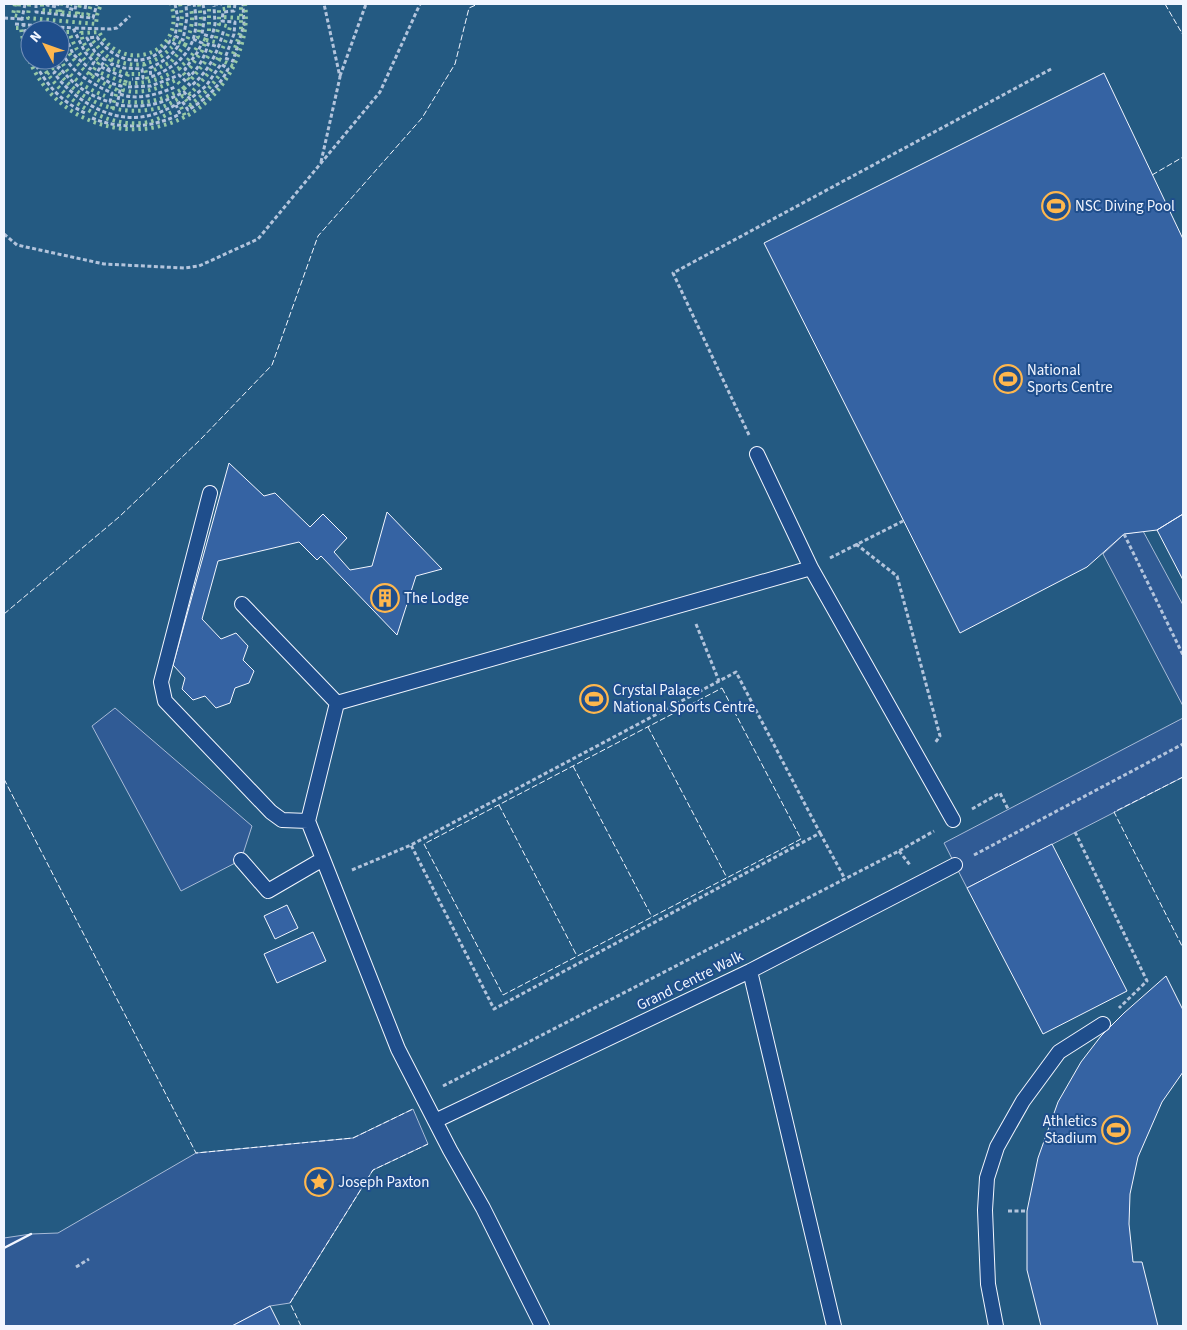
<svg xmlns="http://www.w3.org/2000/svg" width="1187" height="1330" font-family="'Source Sans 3',sans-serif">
<rect width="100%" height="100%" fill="#1f4e8c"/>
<path fill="#245a82" stroke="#a8bbd7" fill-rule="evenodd" d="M4,4H1183V1326H4ZM30,30H60V60H30Z"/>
<path fill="#305b95" stroke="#a8bbd7" d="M1143,531L1183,605V706L1103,554L1124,534Z
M115,708L252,826L241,860L181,891L92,726Z
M1183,718V777L967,888L944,843Z
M413,1109L428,1144L373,1170L290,1303L270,1306L232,1326H4V1238L31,1234L58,1233L196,1153L353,1138Z"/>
<path fill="#3563a3" stroke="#f2f6ff" d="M1104,73L1183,239V514L1157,530L1124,534L1087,567L960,633L764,243Z
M229,463L264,496L275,493L310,527L323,514L347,538L334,552L350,570L372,566L387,512L442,569L416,576L397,635L321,556L317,560L299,542L218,561L202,619L221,639L236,633L248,646L243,660L254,671L249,683L235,688L230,703L216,708L205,696L193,700L182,689L185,678L173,665Z
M1183,514V580L1157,530Z
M1052,844L1127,991L1043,1034L967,888Z
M287,905L298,928L275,939L264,916Z
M313,932L326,961L277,983L264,954Z
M1166,976L1183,1010V1072L1162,1102L1138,1157L1130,1194L1129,1224L1133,1262H1142L1158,1326H1041L1027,1270V1211L1038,1158L1058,1102L1081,1062L1101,1036L1124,1013Z
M270,1306L280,1326H232Z"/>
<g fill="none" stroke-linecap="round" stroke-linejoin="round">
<defs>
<path id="service" d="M757,454L811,568L953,820
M210,493L161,682L165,701L271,812L282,820L308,821
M242,604L337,703
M241,860L268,891L323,859
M750,971L834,1326
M435,1121L750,971L955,865
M542,1326L483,1208L450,1150L398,1049L308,821L337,703L811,568
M996,1326L988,1284L985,1210L987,1178L997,1147L1023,1101L1059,1052L1103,1024"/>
</defs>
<use href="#service" stroke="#f2f6ff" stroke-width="16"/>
<path stroke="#b3c4dc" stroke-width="3" stroke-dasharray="4 2.5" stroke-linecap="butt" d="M25,4L22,19L30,53
M36,4V12L93,18L97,4
M48,4L47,5L57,7L58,4
M68,4L67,8L75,10L76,4
M175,4L178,19L175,36L183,40L187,17L186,5L191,4
M203,4L205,15L202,34L212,37L215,24L214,6
M214,4H222
M235,4L234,11L223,12L222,21L235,22L234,34L225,58L233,61L244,25L243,4
M85,9L86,4
M4,18L22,19
M15,24L73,28
M36,25V30
M60,36H65L73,54L90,69L94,62L85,52L73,28L111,29L117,28L130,16
M193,39L202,43L197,53L185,69L190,76C199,68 205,56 208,44L219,47
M60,46C67,70 90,83 112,93L110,102C87,95 74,85 59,67L54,73C74,100 112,124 147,116C160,113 171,108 182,101L188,110C204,101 220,86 228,69L221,64L206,86L190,99L184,92C158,105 146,108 117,105L121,86L110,83L96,74L105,60L95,52L87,38L97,37C115,64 150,70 170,41L178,46C171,57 162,62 150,68L151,77C185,64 202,41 194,4
M33,60C47,85 59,100 85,113
M46,60L48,64L55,60
M101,67L123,77
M107,71L112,64L124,68L142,69L143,78L132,79
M340,76L366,4
M128,87L151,86L179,75L191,86C209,71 218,52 224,29
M120,94C137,101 159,94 175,87
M92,118C120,130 153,128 180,114L176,105
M321,162L340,77L324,4
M4,234L17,245L104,264L184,268L199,266L258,239L380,92L420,4
M749,435L673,273L1053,68
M1124,534L1183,655
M856,544L897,576L940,736L935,743
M830,558L903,521
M696,624L719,681
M972,809L1000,793L1008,809
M1075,832L1147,981L1119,1008
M820,833L845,879
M899,851L910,865
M974,855L1183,744
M352,870L411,845L736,672L820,833L494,1009L411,845
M443,1086L899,851L934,831
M1008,1211H1027
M76,1267L89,1259"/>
<use href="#service" stroke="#1f4e8c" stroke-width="14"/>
<path stroke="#97c8a6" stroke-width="4" stroke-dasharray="2.5 4" stroke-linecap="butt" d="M15,4L13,15L18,16L19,4
M29,4L28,18L96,24L97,15L101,4
M42,4V10L88,15L91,4
M199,4L201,19L198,37L206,40
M70,5L71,4
M60,12L61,4
M78,14L80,4
M224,17L241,18
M16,28H21C35,142 186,168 235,63C243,44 248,25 245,4
M209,31V4
M60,32H69C74,45 78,54 88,63
M180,32L182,16L180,4
M93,41L104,54L111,59L106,66
M63,42C74,66 93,79 117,90L112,109
M185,45C190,33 194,22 191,9
M233,54L241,30V4
M60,58C68,78 86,88 105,96
M111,59C136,69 153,66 172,47
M219,59L233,66
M39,60C59,98 105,130 149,122C157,120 166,115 174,111
M144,64L148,82
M179,68L190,81L205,62L212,49
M190,68L202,51L206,40L215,42L219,24V10L229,8V4
M113,69L128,74H140
M154,70L171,62L185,45L169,37
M59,73C83,104 121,117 159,108C167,106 176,100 183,96L190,105C203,95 213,85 222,71
M101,73L125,83L123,90C142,95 159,88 176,80L184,88C164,100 144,105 122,101
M47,74L61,60
M128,74L125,83C154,85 185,72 198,45
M90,75L100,61C90,54 83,46 81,33L99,32C123,76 187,53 171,4
M184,88L190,94C212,71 221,58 230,27L219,24
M181,107L185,116"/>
<path stroke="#f2f6ff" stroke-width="1" stroke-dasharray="6 2.5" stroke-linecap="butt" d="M1165,4L1183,35
M1152,175L1183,157
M4,614L119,517L200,440L272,365L318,236L422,118L455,64L469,8L478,4
M722,688L801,839L503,995L424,844Z
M648,727L727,878
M573,766L652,917
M1183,777L1114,812L1183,948
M4,779L196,1153L353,1138L413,1109
M499,805L577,956
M301,1326L290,1303L373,1170L428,1144"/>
<path stroke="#f2f6ff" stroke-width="2.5" d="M4,1248L31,1234"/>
</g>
<defs>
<symbol id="stadium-ring" viewBox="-11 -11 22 22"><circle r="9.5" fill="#1f4e8c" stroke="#ffb74d" stroke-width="1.5"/><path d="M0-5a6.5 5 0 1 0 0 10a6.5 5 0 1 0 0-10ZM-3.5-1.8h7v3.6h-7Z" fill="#ffb74d"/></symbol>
<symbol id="building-ring" viewBox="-11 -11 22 22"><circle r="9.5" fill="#1f4e8c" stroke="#ffb74d" stroke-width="1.5"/><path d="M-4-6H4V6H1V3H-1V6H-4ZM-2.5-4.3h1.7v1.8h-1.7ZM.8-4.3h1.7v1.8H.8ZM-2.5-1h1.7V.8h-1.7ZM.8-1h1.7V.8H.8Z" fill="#ffb74d"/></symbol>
<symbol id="sight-ring" viewBox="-11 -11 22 22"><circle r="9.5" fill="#1f4e8c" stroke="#ffb74d" stroke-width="1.5"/><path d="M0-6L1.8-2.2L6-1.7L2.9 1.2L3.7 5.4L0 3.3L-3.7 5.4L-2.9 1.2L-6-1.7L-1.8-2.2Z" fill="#ffb74d"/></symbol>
</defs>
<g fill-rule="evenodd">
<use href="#stadium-ring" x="1040" y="190" width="32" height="32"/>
<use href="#stadium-ring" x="992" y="363" width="32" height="32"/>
<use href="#building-ring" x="369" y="582" width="32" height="32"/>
<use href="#stadium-ring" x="578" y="683" width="32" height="32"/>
<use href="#stadium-ring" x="1100" y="1114" width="32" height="32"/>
<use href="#sight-ring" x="303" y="1166" width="32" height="32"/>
</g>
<g text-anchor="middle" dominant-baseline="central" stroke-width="4" stroke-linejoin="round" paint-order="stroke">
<g font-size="15" fill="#f2f6ff" stroke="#1f4e8c" text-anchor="start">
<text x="1075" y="206">NSC Diving Pool</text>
<text x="1027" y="370">National<tspan x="1027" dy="17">Sports Centre</tspan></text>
<text x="404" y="598">The Lodge</text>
<text x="613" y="690">Crystal Palace<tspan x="613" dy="17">National Sports Centre</tspan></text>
<text x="1097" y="1121" text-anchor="end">Athletics<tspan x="1097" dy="17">Stadium</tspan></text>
<text x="338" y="1182">Joseph Paxton</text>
</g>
<g font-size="15" fill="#f2f6ff" stroke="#1f4e8c">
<text transform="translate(690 981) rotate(-26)">Grand Centre Walk</text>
</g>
</g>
<rect width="1187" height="1330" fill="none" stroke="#f2f6ff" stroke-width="10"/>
<g transform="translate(45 45) rotate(311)"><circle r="24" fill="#1f4e8c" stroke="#7391ba"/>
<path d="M0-4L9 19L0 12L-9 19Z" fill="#ffb74d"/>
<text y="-8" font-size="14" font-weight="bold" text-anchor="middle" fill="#f2f6ff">N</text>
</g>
</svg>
